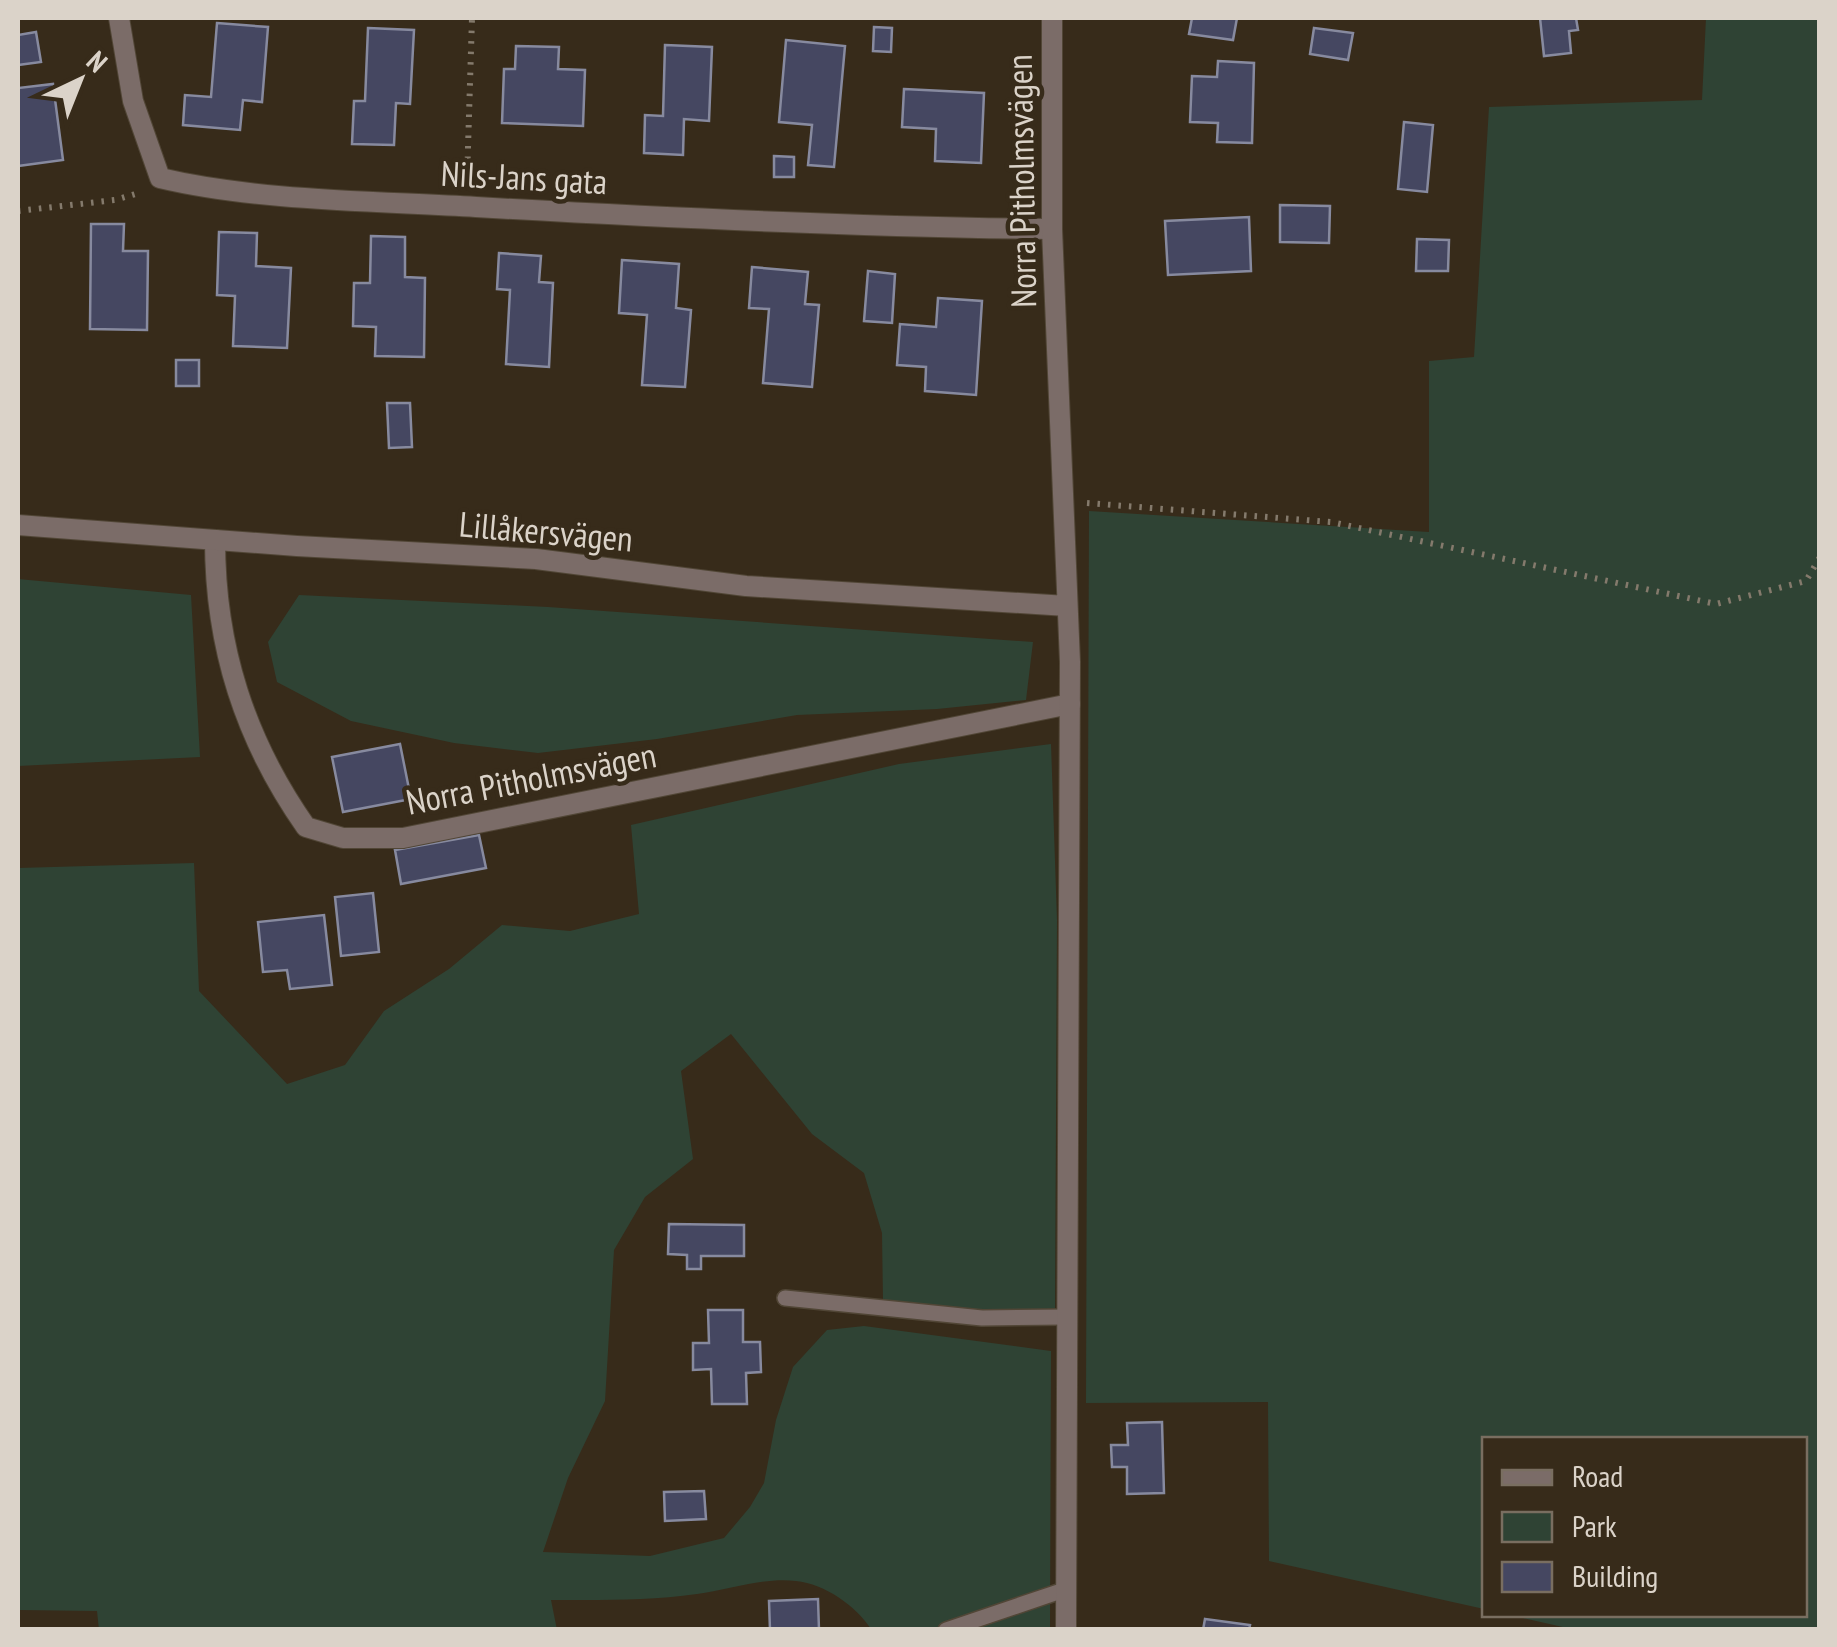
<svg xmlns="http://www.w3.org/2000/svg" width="1837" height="1647" font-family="'PT Sans Narrow',sans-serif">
<rect width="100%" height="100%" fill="#372b1a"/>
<path fill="#2f4334" d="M1706,18H1819V1629L1576,1630L1509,1615L1804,1614V1440H1484V1609L1269,1561L1268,1402L1086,1403L1089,511L1429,532V361L1474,357L1489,107L1702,100Z
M18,579L191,595L200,757L18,766Z
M299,595L548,607L1033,642L1026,700L937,709L797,715L657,739L538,753L454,743L351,721L277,682L268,642Z
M1051,744L1057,920L1055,1319L883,1301L882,1233L864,1173L812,1134L731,1034L681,1071L693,1159L645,1197L614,1250L605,1401L568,1478L543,1552L650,1556L724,1538L750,1507L764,1483L776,1420L793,1367L827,1330L864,1326L1051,1351L1050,1629H871C856,1606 825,1584 796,1581C764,1577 729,1590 697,1594C649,1601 600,1600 551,1600L557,1630H99L97,1611L18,1610V868L194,863L199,991L287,1084L345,1065L384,1011L449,969L502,925L570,931L639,914L631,825L899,764Z"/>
<path fill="#454761" stroke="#878a9f" stroke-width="2.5" d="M1192,18H1237L1233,40L1189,34Z
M1540,18H1576L1578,30L1569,31L1571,53L1544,56Z
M217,23L268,27L262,102L243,100L240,130L183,125L185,95L211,97Z
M874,27L892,28L891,52L873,51Z
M368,28L414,30L410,104L396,103L394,145L352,144L354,101H365Z
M1314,28L1353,33L1348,60L1310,54Z
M36,32L41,62L18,65V35Z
M786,40L845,46L834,167L808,165L812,125L779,122Z
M665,45L712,47L709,121L684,119L683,155L644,153L645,115L663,116Z
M516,46L559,47L558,69L585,70L583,126L502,123L504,69H515Z
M1218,61L1254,63L1252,143L1217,142L1218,123L1190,122L1192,76L1217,77Z
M53,84L63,160L18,166V88Z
M904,89L984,93L981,163L935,161L936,129L902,127Z
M1404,122L1433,125L1427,192L1398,189Z
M774,156L794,157V177H774Z
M1280,205L1330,206L1329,243L1280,242Z
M1249,217L1251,271L1168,275L1165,221Z
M91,224H124L123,251H148L147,330L90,329Z
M219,232L257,233L256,266L291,268L287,348L233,346L235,296L217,295Z
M371,236L405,237V277L425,278L424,357L375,356L376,327L353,326L354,283H370Z
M1417,239L1449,240L1448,271H1416Z
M499,253L541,256L539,282L553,283L549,367L506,364L510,290L497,289Z
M622,260L679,264L676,308L691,310L685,387L642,385L647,315L619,313Z
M752,267L808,272L805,304L819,305L812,387L763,383L769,309L749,308Z
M868,271L895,274L892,323L864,321Z
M938,298L982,301L976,395L925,391L926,367L897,365L900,324L936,327Z
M176,360H199V386H176Z
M387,403H410L412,447L389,448Z
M400,744L411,799L343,812L332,757Z
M479,835L486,868L401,884L395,850Z
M373,893L379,952L341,956L335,897Z
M324,915L332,985L290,989L287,970L263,972L258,922Z
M669,1224L744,1225V1256H701V1269H687V1255L668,1254Z
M708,1310H743V1342H760L761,1372L746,1373L747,1404H712L711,1369L693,1370V1343H709Z
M1162,1422L1164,1493L1127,1494V1467H1112L1111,1445H1128L1127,1423Z
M704,1491L706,1519L665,1521L664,1492Z
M818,1599L819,1630H770L769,1601Z
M1205,1619L1250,1625L1249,1630H1203Z"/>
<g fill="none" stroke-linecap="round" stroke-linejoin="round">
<defs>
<path id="service" d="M785,1298L982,1318L1066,1317
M946,1630L1067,1589"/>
<path id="minor" d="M119,18L133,101L160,178C257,201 375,201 476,207C668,218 860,227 1052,229
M215,540C215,647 245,740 306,827L343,838H403L1070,704"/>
<path id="tertiary" d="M1052,18V229L1070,662L1066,1630
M18,525L297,546L536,559L746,586L1067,606"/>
</defs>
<use href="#service" stroke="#514636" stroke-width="18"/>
<use href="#minor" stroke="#514636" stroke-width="22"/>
<use href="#tertiary" stroke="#514636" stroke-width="22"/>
<path stroke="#847a6c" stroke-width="6" stroke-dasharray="2.5 8" stroke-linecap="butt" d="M467,180L472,18
M18,211L115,200L139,193
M1087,503L1331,522L1716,604L1806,581L1820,557"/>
<use href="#service" stroke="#7b6c68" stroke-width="15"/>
<use href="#minor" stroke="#7b6c68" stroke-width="20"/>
<use href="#tertiary" stroke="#7b6c68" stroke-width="20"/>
</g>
<g text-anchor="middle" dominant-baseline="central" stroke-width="9" stroke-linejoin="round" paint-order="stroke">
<g font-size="35" fill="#dbd3c9" stroke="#372b1a">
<text transform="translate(524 177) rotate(3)">Nils-Jans gata</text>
<text transform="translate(1021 181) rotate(-91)">Norra Pitholmsvägen</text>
<text transform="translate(546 531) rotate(5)">Lillåkersvägen</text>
<text transform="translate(531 778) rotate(-11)">Norra Pitholmsvägen</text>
</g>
</g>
<rect width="1837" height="1647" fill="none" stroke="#dbd3c9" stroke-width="40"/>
<rect x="1482" y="1437" width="325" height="180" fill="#372b1a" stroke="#796e60" stroke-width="2.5"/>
<rect x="1502" y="1470" width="50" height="15" fill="#7b6c68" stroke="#796e60" stroke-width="2.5"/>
<text x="1572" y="1487" font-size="30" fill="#dbd3c9">Road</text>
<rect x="1502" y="1512" width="50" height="30" fill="#2f4334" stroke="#796e60" stroke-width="2.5"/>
<text x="1572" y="1537" font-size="30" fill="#dbd3c9">Park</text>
<rect x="1502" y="1562" width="50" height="30" fill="#454761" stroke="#796e60" stroke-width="2.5"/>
<text x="1572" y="1587" font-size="30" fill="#dbd3c9">Building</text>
<g transform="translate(80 80) rotate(43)" stroke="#372b1a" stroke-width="8" paint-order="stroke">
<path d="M0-8L18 38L0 25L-18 38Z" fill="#dbd3c9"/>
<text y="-15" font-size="28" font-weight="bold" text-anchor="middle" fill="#dbd3c9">N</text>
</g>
</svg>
